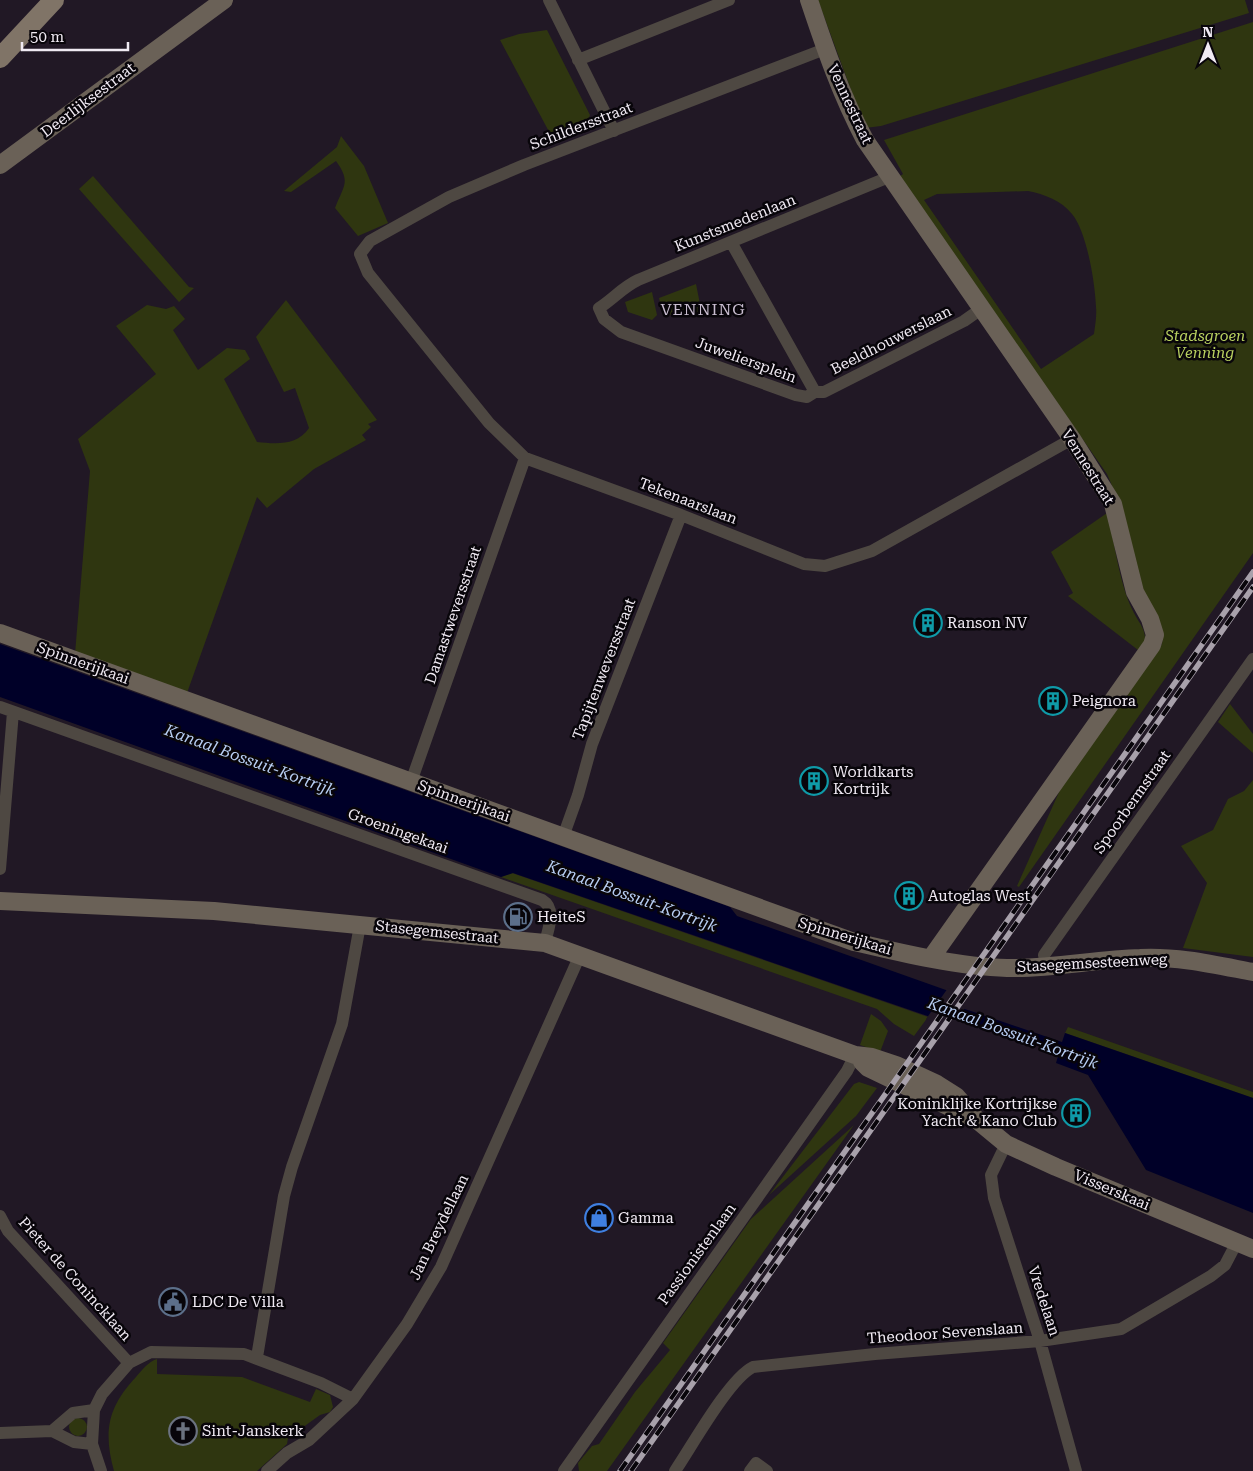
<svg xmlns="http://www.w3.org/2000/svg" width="1253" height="1471" font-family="'Roboto Serif',serif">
<rect width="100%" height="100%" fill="#211825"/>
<path fill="#2f3610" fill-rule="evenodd" d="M818,0H1245L1249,13L881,126L865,128Z
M1253,22V553L1019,887L1017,886L1064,781L1162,644C1165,618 1144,604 1136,581C1124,546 1123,508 1107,474L899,177L903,174L884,140ZM1028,191C1044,194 1062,201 1072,214C1087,232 1095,283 1096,307C1097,316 1095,325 1094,334L1041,369L924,200L937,194Z
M547,30L590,115L584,131L554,141L500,40L519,34Z
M341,136L364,166L388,223L358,236L335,208C344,185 351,182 336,161L291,192L284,191L337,147Z
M93,176L189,287L194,288L179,302L79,189Z
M696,284L702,314L663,315L659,298Z
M652,292L657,315L652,320L628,312L625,302Z
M286,300L377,420L368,424L371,427L362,435L366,440L314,469L267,508L257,497L187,693L75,654L90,471L78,439L156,374L116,326L147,305L166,309L174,306L185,319L173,330L198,370L227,348L245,350L250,359L224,379L257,442C276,444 297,446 309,428L295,388L284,392L256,337Z
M1107,513C1115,543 1119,582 1132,609C1137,621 1146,628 1145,641L1138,650L1068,596L1073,593L1051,552Z
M1230,704L1253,734V753L1218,722Z
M1253,780V957L1183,948L1207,883L1181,846L1213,830L1228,799L1244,791Z
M512,873L928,1017L914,1036L894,1024L877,1009L501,877Z
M871,1014L881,1021L888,1031L880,1052L860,1045Z
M1068,1027L1253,1092V1098L1065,1033Z
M859,1082L877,1088L856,1116L769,1195L854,1084Z
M854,1125L607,1471H579L578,1463L592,1446L599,1444L635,1392L670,1350L663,1343L751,1219Z
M157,1359V1374L242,1377L310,1402L316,1389L330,1395L333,1407L330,1412L320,1415L288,1438L287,1444L257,1471H114C103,1431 108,1407 136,1377C142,1370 148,1362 157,1359Z
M69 1427a9 9 0 1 1 18 0a9 9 0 1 1-18 0Z"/>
<path fill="#000028" d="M0,644L730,907L737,916L960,995L954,1005L962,1008L1062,1042L1065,1033L1253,1098V1213L1146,1170L1088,1075L1056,1063L1059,1053L947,1014L942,1021L513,873L501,877L0,697Z"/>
<path fill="#211825" d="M948,988L962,994L958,1004L966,1007L956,1020L948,1017L942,1024L926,1019Z"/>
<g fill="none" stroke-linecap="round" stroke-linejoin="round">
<path stroke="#4e4842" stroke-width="12" d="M549,0L614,131
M825,49L524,165L449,197L370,241L360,254L368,273L489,423L525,458L681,515L804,564L825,566L872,551L1072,439
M578,60L729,0
M731,242L815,392
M815,392L807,397L796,395L621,332L604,319L599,308C613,299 623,287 638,280L889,177
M815,392H824L964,321L981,309
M0,707L542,900C557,909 548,929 545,943
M411,782L525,458
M563,837L578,795L592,744L681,515
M0,869L13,712
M1046,966L1044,955L1253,659
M1006,1144L991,1175L994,1198L1040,1341L1076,1471
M0,1216L8,1231L129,1363
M257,1357L284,1196L292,1167L342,1024L360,925
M52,1431L73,1413L94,1410
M0,1433L52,1431L74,1442L92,1444
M101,1471L92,1444L94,1410L102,1394L129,1363L151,1352L244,1354L321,1383L353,1399
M267,1471L287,1453L309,1440L353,1399L407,1324L441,1267L580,955
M564,1471L847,1071L855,1055
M675,1471C692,1446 729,1379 753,1367L875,1354L1040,1341L1121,1329L1211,1276L1225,1265L1237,1242
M750,1471L756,1463L767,1471"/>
<path stroke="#6a6157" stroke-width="18" d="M809,0C825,48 841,95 865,140L1072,439L1113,504L1135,592L1150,619L1155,635L1152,645L931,958
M0,165L224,0
M0,633L854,942C901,953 960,967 1007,968C1052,969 1096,959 1140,958C1178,956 1216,965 1253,972
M0,901L214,911L545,943L855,1055L872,1057L896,1065L937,1084L956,1096L977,1120L1006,1144L1056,1167L1253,1249
M862,1062L868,1068L970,1117"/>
<path stroke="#807467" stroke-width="20" d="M0,58L54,0"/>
<defs>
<path id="rail" d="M620,1471L1253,572
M631,1471L1253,587"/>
</defs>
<use href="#rail" stroke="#a8a1ab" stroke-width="5.5"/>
<use href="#rail" stroke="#08050a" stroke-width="4" stroke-dasharray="11" stroke-linecap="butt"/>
</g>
<defs>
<symbol id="building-ring" viewBox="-11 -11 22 22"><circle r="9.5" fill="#08050a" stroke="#0f9aa8" stroke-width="1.5"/><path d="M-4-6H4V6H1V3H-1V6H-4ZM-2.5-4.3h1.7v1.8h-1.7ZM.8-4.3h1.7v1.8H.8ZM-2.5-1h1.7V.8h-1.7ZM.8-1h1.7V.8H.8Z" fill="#0f9aa8"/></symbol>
<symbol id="fuel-ring" viewBox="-11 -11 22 22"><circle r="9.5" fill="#08050a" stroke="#5c6f8a" stroke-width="1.5"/><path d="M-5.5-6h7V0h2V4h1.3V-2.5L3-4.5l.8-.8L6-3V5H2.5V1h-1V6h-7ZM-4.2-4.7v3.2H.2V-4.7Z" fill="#5c6f8a"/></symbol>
<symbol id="shop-ring" viewBox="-11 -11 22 22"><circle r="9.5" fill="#08050a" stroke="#3f7fe0" stroke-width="1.5"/><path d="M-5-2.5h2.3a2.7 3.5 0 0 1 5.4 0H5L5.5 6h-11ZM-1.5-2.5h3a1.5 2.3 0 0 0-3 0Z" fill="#3f7fe0"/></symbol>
<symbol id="civic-ring" viewBox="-11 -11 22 22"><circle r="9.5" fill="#08050a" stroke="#5c6f8a" stroke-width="1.5"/><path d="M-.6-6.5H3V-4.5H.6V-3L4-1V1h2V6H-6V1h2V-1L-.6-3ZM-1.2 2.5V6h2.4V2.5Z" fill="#5c6f8a"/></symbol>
<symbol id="church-ring" viewBox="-11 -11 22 22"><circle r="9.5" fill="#08050a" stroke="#6b7280" stroke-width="1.5"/><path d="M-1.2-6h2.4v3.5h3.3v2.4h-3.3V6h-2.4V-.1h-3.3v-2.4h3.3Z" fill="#6b7280"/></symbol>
</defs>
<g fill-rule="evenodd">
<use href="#building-ring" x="912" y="607" width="32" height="32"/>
<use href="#building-ring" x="1037" y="685" width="32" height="32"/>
<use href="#building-ring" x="798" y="765" width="32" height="32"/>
<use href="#building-ring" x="893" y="880" width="32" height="32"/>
<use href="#fuel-ring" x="502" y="901" width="32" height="32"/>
<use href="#building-ring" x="1060" y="1097" width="32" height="32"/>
<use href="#shop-ring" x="583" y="1202" width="32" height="32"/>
<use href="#civic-ring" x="157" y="1286" width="32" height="32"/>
<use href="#church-ring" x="167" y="1415" width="32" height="32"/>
</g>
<g text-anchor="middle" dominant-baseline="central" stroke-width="5" stroke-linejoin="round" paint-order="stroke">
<g font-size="15" fill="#f0eaf3" stroke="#08050a">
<text transform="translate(88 100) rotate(-37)">Deerlijksestraat</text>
<text transform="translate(850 104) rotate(65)">Vennestraat</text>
<text transform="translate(581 126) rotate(-21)">Schildersstraat</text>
<text transform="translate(735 223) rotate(-22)">Kunstsmedenlaan</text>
<text transform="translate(891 340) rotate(-27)">Beeldhouwerslaan</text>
<text transform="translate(746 360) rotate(20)">Juweliersplein</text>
<text transform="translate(1088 467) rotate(58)">Vennestraat</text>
<text transform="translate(688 501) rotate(21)">Tekenaarslaan</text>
<text transform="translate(453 615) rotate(-71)">Damastweversstraat</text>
<text transform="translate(83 663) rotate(20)">Spinnerijkaai</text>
<text transform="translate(604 669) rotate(-69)">Tapijtenweversstraat</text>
<text transform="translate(464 801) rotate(20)">Spinnerijkaai</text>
<text transform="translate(1132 802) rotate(-55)">Spoorbermstraat</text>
<text transform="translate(398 831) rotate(20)">Groeningekaai</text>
<text transform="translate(437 932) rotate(6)">Stasegemsestraat</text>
<text transform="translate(845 936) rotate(17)">Spinnerijkaai</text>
<text transform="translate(1092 963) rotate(-3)">Stasegemsesteenweg</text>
<text transform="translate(1112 1190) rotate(23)">Visserskaai</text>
<text transform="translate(439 1227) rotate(-64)">Jan Breydellaan</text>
<text transform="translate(697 1254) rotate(-54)">Passionistenlaan</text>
<text transform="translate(75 1279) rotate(48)">Pieter de Conincklaan</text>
<text transform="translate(1044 1301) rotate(72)">Vredelaan</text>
<text transform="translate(945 1333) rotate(-4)">Theodoor Sevenslaan</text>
</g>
<g font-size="15" font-style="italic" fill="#b9d160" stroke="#08050a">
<text x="1205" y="336">Stadsgroen<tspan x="1205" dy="17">Venning</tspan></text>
</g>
<g font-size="15" fill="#f0eaf3" stroke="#08050a" text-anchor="start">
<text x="947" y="623">Ranson NV</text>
<text x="1072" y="701">Peignora</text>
<text x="833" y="772">Worldkarts<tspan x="833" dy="17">Kortrijk</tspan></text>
<text x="928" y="896">Autoglas West</text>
<text x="537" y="917">HeiteS</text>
<text x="1057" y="1104" text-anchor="end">Koninklijke Kortrijkse<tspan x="1057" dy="17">Yacht &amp; Kano Club</tspan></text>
<text x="618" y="1218">Gamma</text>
<text x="192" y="1302">LDC De Villa</text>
<text x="202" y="1431">Sint-Janskerk</text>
</g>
<g font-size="16" letter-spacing="1" fill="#c9bdd0" stroke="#08050a">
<text x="703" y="309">VENNING</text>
</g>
<g font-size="16" font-style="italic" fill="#b7cdf2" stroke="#08050a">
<text transform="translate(250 760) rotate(20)">Kanaal Bossuit-Kortrijk</text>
<text transform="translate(632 896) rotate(20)">Kanaal Bossuit-Kortrijk</text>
<text transform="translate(1013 1033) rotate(20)">Kanaal Bossuit-Kortrijk</text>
</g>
</g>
<g transform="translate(1208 45)" stroke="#08050a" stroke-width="4" paint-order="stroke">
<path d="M0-4L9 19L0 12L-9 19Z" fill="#f0eaf3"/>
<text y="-8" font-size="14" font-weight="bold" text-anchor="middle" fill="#f0eaf3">N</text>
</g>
<path d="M22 42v8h106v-8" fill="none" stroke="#f0eaf3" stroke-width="2.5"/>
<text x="30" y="42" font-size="15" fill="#f0eaf3" stroke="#08050a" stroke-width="4" paint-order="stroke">50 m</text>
</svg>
